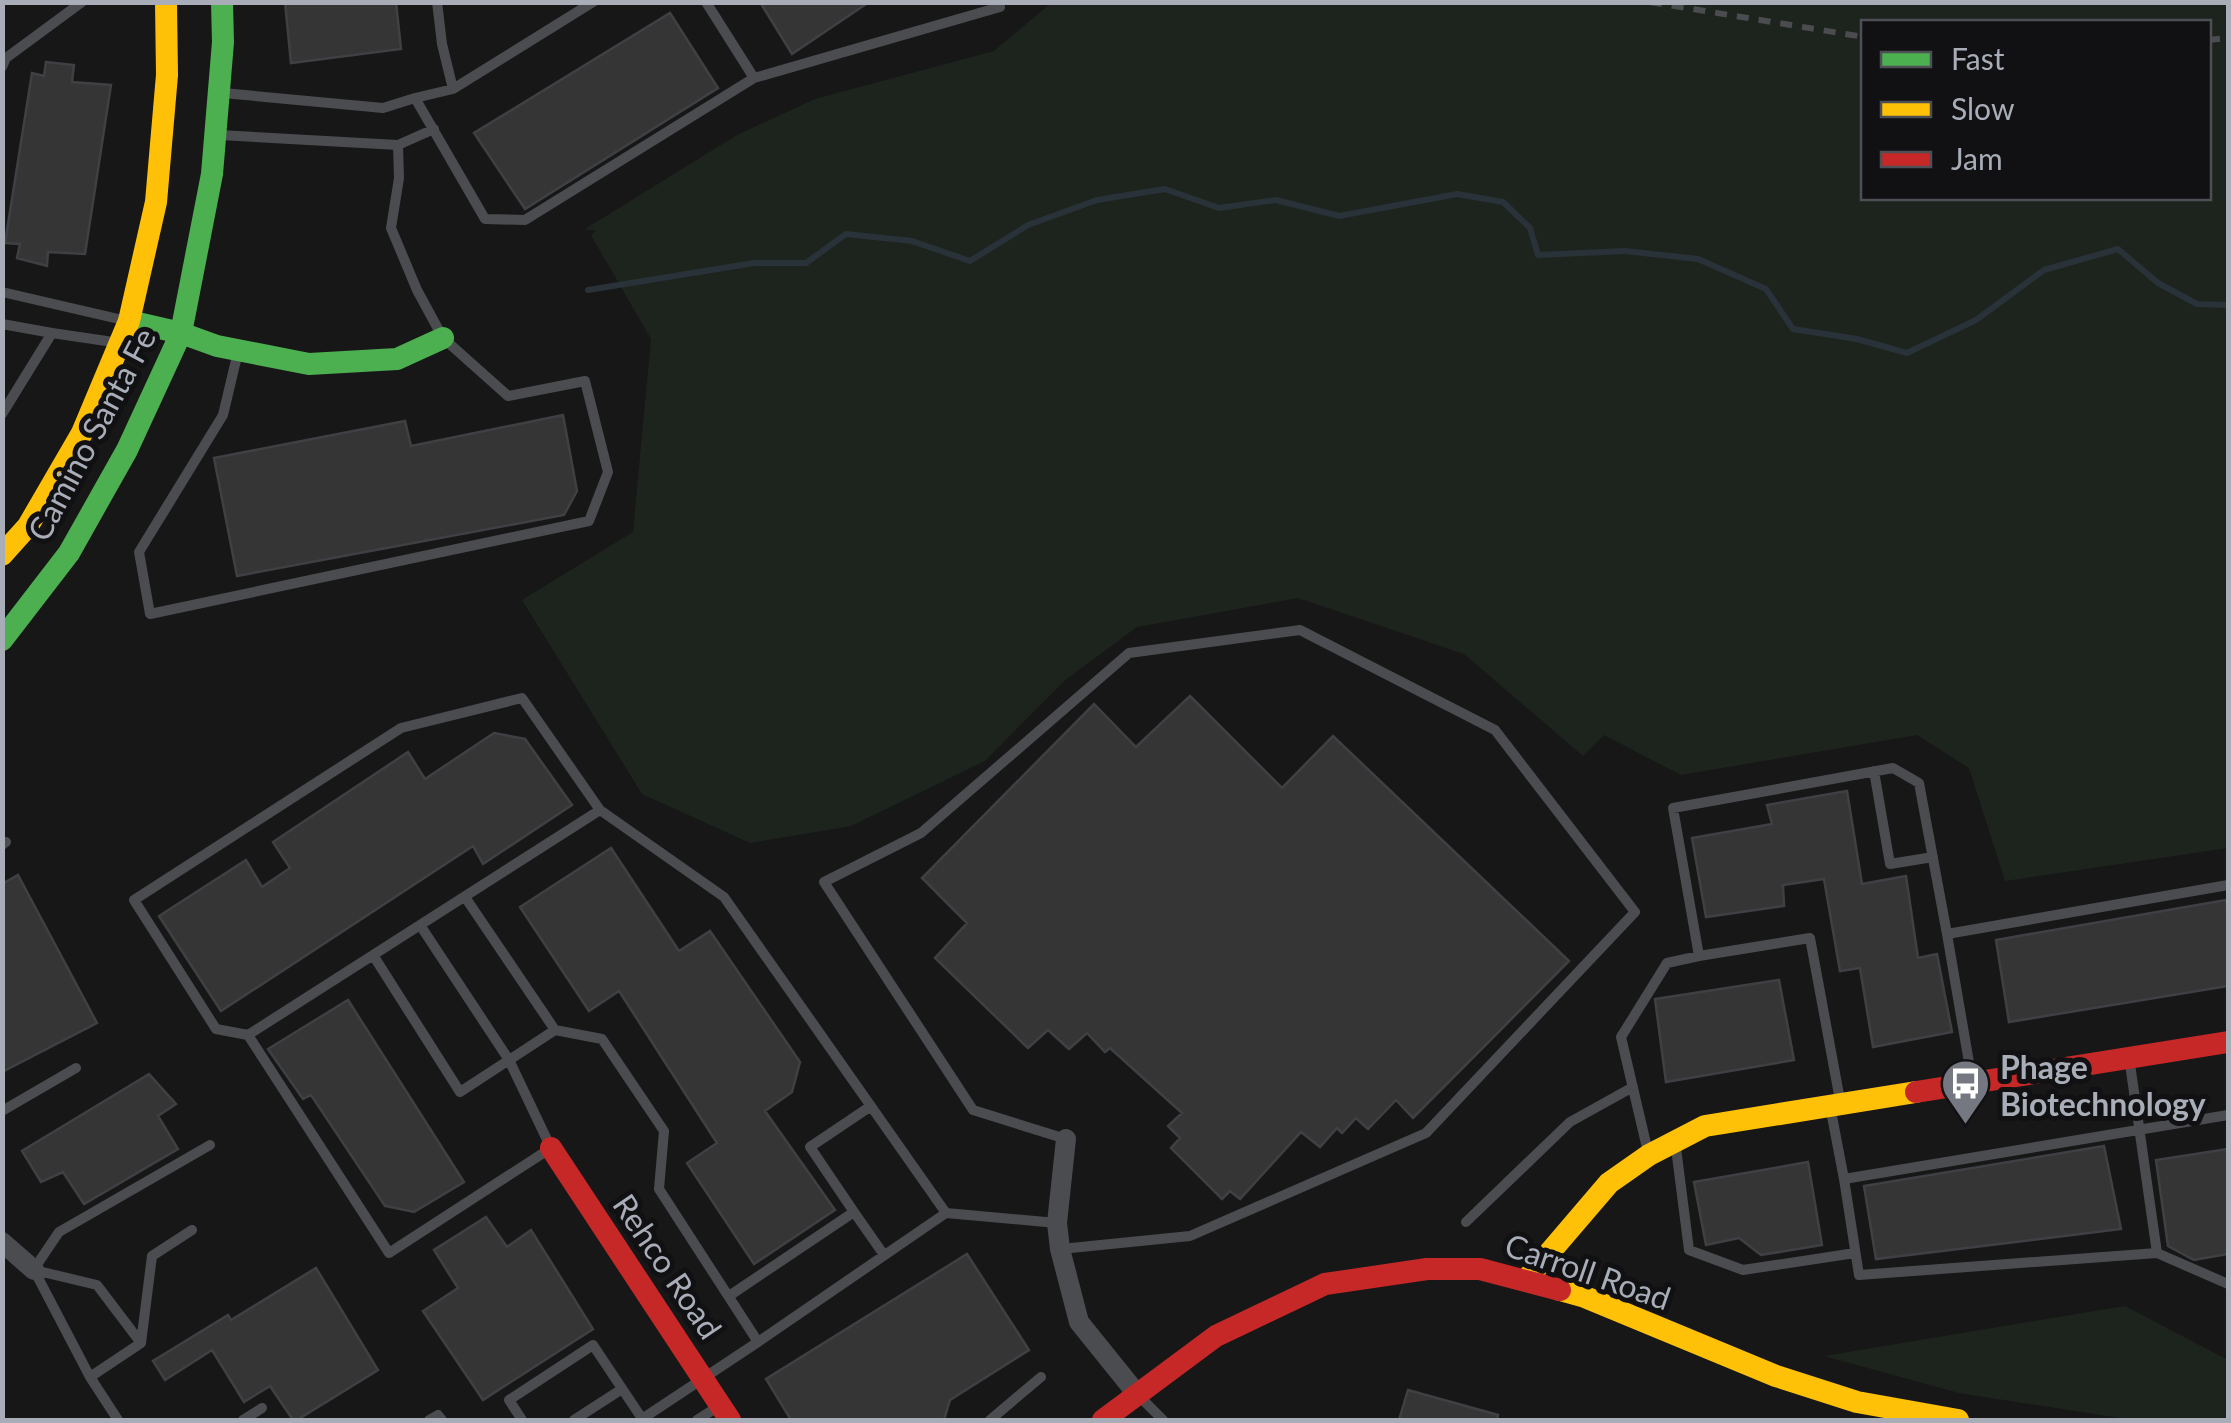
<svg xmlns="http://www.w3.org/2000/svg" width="2231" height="1423" font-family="Lato,sans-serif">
<rect width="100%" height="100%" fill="#171717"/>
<path fill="#1d241e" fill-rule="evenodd" d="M1052,2L2228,3V848L2005,881L1969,768L1917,735L1681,775L1604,735L1583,756L1464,654L1298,598L1137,627L1064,681L985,761L851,826L750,843L642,794L522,600L633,532L651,339L591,235L596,231L585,229L737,135L815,99L994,51ZM1864,22H2208V198H1864Z
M2125,1306L2228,1360V1420H2133L1959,1393L1824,1356Z"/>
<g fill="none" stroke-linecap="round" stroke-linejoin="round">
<path stroke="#2a3239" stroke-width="6" d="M588,290L754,263H806L846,234L912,241L970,261L1028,225L1097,200L1165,189L1219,208L1276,200L1339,216L1457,194L1503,202L1530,228L1538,255L1625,251L1698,259L1766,289L1793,329L1857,339L1907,353L1976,320L2044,270L2118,249L2158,283L2197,304L2228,305"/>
</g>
<path fill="#353536" stroke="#3f4043" stroke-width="2.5" d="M285,2H396L401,49L291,63Z
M760,2H869L792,54Z
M670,13L718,88L525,209L474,133Z
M46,62L74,65L72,82L111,85L85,254L48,252L47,266L17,258L20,244L5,243L32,73L44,76Z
M563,415L577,491L564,515L237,576L214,458L405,421L411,446Z
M1190,696L1282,788L1333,736L1569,961L1413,1118L1396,1100L1368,1129L1356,1118L1342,1133L1337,1128L1320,1147L1301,1132L1240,1199L1230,1191L1222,1199L1171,1148L1180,1138L1168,1126L1182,1113L1110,1048L1105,1052L1087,1033L1069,1049L1048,1030L1028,1048L935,958L967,923L922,878L1094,704L1136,747Z
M494,733L525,739L572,805L483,864L473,846L221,1011L159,916L246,860L262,887L290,868L273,842L408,752L425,779Z
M1847,791L1862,884L1906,876L1918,958L1937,954L1952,1032L1873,1047L1860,968L1840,971L1824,879L1783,885L1784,906L1706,917L1692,838L1772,824L1767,805Z
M611,848L679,951L710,931L800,1062L792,1092L765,1111L835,1210L754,1264L687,1163L717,1143L619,991L589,1011L520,907Z
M18,875L97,1023L2,1072V884Z
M2226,900L2228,912V986L2009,1022L1996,940Z
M1779,980L1794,1060L1666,1082L1655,999Z
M348,1000L464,1182L414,1212L385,1206L311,1095L303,1099L268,1049Z
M149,1074L176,1104L158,1116L178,1149L84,1204L63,1172L41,1182L22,1151Z
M2104,1146L2121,1229L1876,1259L1864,1186Z
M2228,1149V1254L2194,1260L2168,1246L2156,1160Z
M1808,1162L1822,1245L1761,1255L1739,1238L1706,1245L1694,1182Z
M486,1217L507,1247L531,1230L593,1329L483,1400L423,1311L458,1288L434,1250Z
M967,1254L1029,1350L950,1400L944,1420H791L766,1379Z
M316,1268L378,1370L297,1420H293L270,1386L244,1402L212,1350L165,1380L153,1361L228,1315L231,1320Z
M1408,1390L1498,1415L1497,1420H1399Z"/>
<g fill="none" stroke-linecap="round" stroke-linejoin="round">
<path stroke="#4b4c50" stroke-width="10" d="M437,2L442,44L453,89L415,98L485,219L525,220L754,78
M706,2L754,78L1000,7L997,2
M2,67L6,58L82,2
M453,89L593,2
M223,93L383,108L415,98
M220,135L398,145
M2,292L123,320
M2,324L52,333
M237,356L223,415L139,552L150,614L589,521L608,472L585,381L508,396L443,338L417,290L391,228L399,178L398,145L434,129
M2,414L52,333L113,342
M1874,771L1890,864L1933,857
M600,810L248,1035L216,1029L134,900L401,728L522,698L600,810L724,897L946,1213L1057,1223
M2,845L6,842
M373,955L460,1092L555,1030L465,897
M555,1030L602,1039L664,1131L659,1189L758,1342L946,1213
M248,1035L389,1253L551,1148L509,1060L420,925
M2130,1064L2157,1253L2228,1284
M1972,1080L1947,934L2228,885
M1840,1100L1810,938L1699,956L1673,808L1893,768L1919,783L1947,934
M2,1111L76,1068
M1831,1111L1844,1179L2228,1115
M1676,1148L1689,1250L1743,1270L1855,1253
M1648,1152L1621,1037L1667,963L1699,956
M1844,1179L1859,1275L2157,1253
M854,1212L810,1147L871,1106
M1466,1222L1570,1122L1633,1087
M1061,1249L1190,1236L1426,1133L1635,912L1495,730L1300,630L1129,653L921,833L824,882L973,1110L1066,1139
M34,1269L59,1232L210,1145
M34,1270L97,1285L141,1343L90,1377L118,1420
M34,1270L90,1377
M729,1296L854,1212L884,1255
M141,1343L152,1256L192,1230
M1139,1396L1163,1420
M642,1419L758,1342
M243,1420L262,1408
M429,1420L438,1415L442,1420
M522,1420L509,1400L593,1345L643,1420
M574,1420L622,1389
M697,1420L719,1406
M990,1420L1041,1377"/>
<path stroke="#4b4c50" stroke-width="20" d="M1066,1139L1057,1223L1060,1249L1079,1322L1137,1394
M2,1242L34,1270"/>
<path stroke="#4caf50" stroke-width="22" d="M129,321L181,333L217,346L309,364L397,359L443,338
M2,640L69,553L127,450L181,333L212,174L223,42L222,2"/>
<path stroke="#ffc107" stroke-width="22" d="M2,555L28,526L82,433L129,321L156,202L167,75L166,2
M1526,1280L1609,1183L1649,1155L1705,1126L1916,1092
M1560,1290L1585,1297L1776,1376L1857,1402L1958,1420"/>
<path stroke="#c62828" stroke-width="22" d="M1916,1092L2228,1042
M551,1148L730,1420
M1103,1420L1216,1336L1325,1284L1427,1269H1480L1560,1290"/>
<path stroke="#4b4c4f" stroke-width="6" stroke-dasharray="12 10" stroke-linecap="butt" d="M1650,2L1864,37
M2208,40L2228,38"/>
</g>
<defs>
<symbol id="bus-pin" viewBox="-11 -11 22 30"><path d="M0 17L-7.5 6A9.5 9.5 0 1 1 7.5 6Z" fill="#757880" stroke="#111113"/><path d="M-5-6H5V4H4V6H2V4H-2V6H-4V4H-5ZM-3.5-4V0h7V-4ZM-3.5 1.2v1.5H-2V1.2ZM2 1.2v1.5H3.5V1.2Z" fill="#fff"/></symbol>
</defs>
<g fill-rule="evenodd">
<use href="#bus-pin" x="1938" y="1056" width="55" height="75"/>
</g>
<g text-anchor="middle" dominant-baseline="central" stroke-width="10" stroke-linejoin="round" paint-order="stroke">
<g font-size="32" fill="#a8adb8" stroke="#111113">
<text transform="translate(91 434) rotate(-62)">Camino Santa Fe</text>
<text transform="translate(668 1266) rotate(56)">Rehco Road</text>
<text transform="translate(1588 1271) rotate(19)">Carroll Road</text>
</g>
<g font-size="32" font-weight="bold" fill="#a8adb8" stroke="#111113" text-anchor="start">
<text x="2000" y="1066">Phage<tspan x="2000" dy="37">Biotechnology</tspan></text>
</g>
</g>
<rect width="2231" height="1423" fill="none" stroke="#a8adb8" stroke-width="10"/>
<rect x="1861" y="20" width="350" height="180" fill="#111113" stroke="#4d4f55" stroke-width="2.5"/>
<rect x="1881" y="52" width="50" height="15" fill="#4caf50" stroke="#4d4f55" stroke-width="2.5"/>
<text x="1951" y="70" font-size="30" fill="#a8adb8">Fast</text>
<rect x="1881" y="102" width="50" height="15" fill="#ffc107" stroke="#4d4f55" stroke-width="2.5"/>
<text x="1951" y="120" font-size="30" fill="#a8adb8">Slow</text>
<rect x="1881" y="152" width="50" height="15" fill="#c62828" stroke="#4d4f55" stroke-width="2.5"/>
<text x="1951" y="170" font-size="30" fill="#a8adb8">Jam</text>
</svg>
